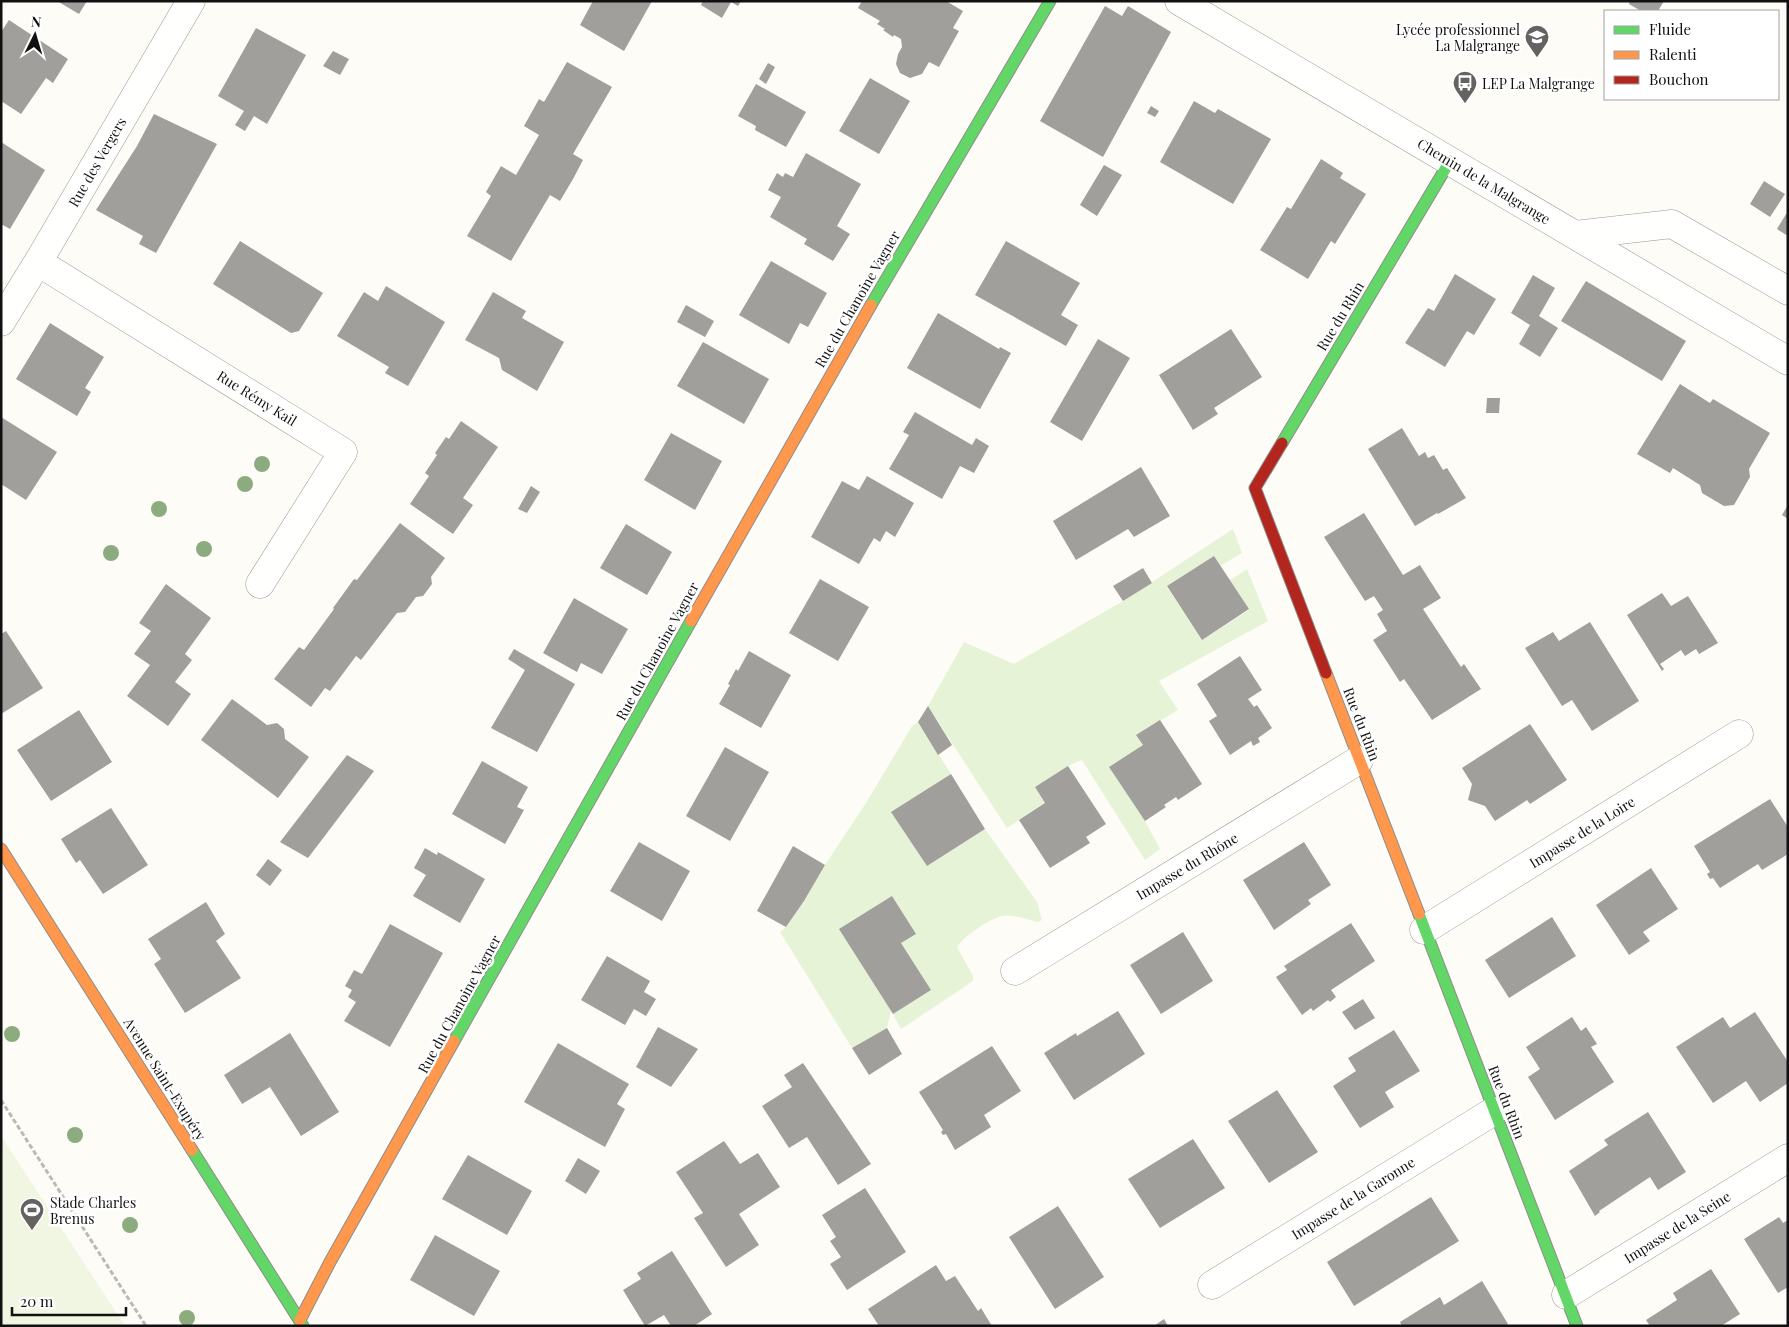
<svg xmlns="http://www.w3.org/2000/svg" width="1789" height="1327" font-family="'Playfair Display',serif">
<rect width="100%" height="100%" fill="#fdfcf7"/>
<path fill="#e7f3d7" d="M1233,529L1242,553L1220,566L1214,556L1167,587L1202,640L1249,610L1230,580L1247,569L1268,621L1159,681L1178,710L1137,735L1143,745L1109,767L1145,821L1160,849L1145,860L1082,760L1068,766L1035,787L1045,803L1007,828L928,706L964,642L1014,664L1123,601Z
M918,722L951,774L892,812L927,866L985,829L1037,902L1042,920L1038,922C1027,920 1013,914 1002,916C991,918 961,938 957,947L973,976V981L901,1029L893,1014L931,990L901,943L916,934L840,929L891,1011L887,1028L852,1048L780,932L786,927L804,901L825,865L866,803L912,726Z"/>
<path fill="#f0f6e1" d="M1,1136L125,1326H1Z"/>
<path fill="#a19f9c" d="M57,1H87L79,14Z
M593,1H652L624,51L580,25Z
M703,1H741L738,6L731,2L722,18L701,5Z
M862,1H946L963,11L953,28L959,31L939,67L929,62L922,74L910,78L900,73L896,64L898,54L902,47L901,39L894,35L893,37L883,30L885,29L877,24L880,21L858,8Z
M1630,1H1664L1658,11H1641L1629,4Z
M1105,6L1122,16L1128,6L1171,32L1103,157L1040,121Z
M9,20L68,59L53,83L46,78L21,114L1,101V32Z
M256,28L306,55L267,124L254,116L245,131L235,125L244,111L218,96Z
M333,51L349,59L340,75L323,66Z
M567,62L612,87L573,154L583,160L573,179L560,201L550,195L511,261L467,236L491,196L486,192L501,166L516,175L539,135L524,126L539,99L544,102Z
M768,63L775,67L766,84L759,79Z
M870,78L910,101L879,154L839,131Z
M756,84L806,112L786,147L755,130L756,126L738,116Z
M1194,101L1215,113L1218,109L1271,139L1233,204L1160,162Z
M1151,106L1159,111L1155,117L1147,113Z
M154,114L217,144L156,253L139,244L143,236L96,210L137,146Z
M1,142L45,170L10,229L1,224Z
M806,153L861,184L837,226L850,234L833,261L804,244L807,239L770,217L781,197L768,190L777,173L783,177L785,173L793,177Z
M1321,159L1343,173L1340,178L1366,194L1335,244L1331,241L1308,279L1260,250L1287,207L1291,209Z
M1104,165L1122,175L1097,216L1080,205Z
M1764,181L1785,194L1770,217L1750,204Z
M1788,211V236L1777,229Z
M240,241L323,293L299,331L291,333L213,284Z
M1006,241L1080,283L1061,315L1078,325L1066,346L975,295Z
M771,261L827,293L808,327L800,323L789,344L739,315Z
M1455,274L1496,299L1474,335L1467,331L1445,367L1405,343L1428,308L1434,311Z
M1533,275L1555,288L1539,316L1558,328L1540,357L1519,344L1530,325L1511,313Z
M1586,281L1686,341L1662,381L1561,321Z
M386,286L445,322L408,386L385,373L389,367L337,336L364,292L378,301Z
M493,292L526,311L522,318L564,342L537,391L502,370L499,358L465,340Z
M686,305L714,321L705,337L677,322Z
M938,313L999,349L1000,347L1011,353L980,409L907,368Z
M50,323L104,357L85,388L91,392L77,416L16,379Z
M1231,329L1262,377L1214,408L1218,414L1193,430L1159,375Z
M1098,339L1130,358L1082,441L1050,422Z
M703,342L769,379L744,424L677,386Z
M1680,384L1710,403L1713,399L1770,433L1749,469L1750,477L1734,505L1724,506L1702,493L1700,485L1673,468L1670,473L1637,454Z
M1487,398H1500L1499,413H1486Z
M915,412L972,445L976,438L989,446L974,473L960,466L942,499L889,469L909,435L903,432Z
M1,417L57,452L26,500L1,484Z
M461,421L498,447L463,498L473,505L453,534L410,504L429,476L425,473L437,455L435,453L446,437L449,439Z
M1402,428L1419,456L1425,452L1428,458L1434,455L1443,470L1447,468L1466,498L1438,514L1437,513L1415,526L1368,449Z
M671,433L722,461L695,510L644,480Z
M1141,467L1170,516L1134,537L1128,529L1076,560L1053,521Z
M867,476L914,503L895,537L886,531L880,542L874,538L859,564L811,537L842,481L859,490Z
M531,486L540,492L527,513L518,509Z
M1788,505V519L1782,515Z
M1364,513L1403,575L1420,565L1441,598L1423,609L1461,667L1464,664L1481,689L1432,720L1404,679L1400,682L1373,640L1387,631L1377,614L1383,610L1374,596L1365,601L1324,537Z
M400,523L445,558L431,577L432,584L423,596L416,597L405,612L397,613L361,660L356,656L330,691L325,688L311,707L274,679L299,647L304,650L334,609L333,608L354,579L357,580Z
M626,524L672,552L647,595L600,568Z
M1214,556L1249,609L1202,640L1167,586Z
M1143,568L1152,583L1123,601L1113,586Z
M820,579L869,607L838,661L789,633Z
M166,584L211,618L185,654L192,660L175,682L191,694L168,726L127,696L150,665L134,654L151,631L139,623Z
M1662,593L1671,606L1688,596L1718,643L1699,654L1696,649L1685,656L1681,650L1660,664L1664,669L1662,671L1627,615Z
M574,598L628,629L602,674L581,663L577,672L543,653Z
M1590,622L1639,701L1592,731L1572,700L1562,706L1525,648L1553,632L1559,641Z
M6,631L43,688L1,714V634Z
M514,649L575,684L537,752L491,728L525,670L508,659Z
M749,651L791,675L761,728L719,704L730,685L728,684L736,669L738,671Z
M1240,656L1262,690L1248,699L1254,707L1257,705L1272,728L1258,738L1260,742L1253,746L1251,741L1230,755L1209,721L1217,716L1197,684Z
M232,699L267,725L277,723L284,729L285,739L309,757L278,798L201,740Z
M928,706L952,745L938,755L918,722Z
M79,710L112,762L51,801L17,750Z
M1160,720L1202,784L1178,800L1176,797L1164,805L1166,807L1145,821L1109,767L1143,745L1136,735Z
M1530,724L1567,780L1530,804L1527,800L1495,821L1485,806L1468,800L1472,784L1462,768Z
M725,747L769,772L730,841L686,816Z
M347,755L374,771L308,858L280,842Z
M482,761L528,787L517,807L524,810L505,844L452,814Z
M1068,766L1106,824L1086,837L1090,843L1050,868L1019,820L1045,803L1035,787Z
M951,774L985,829L927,866L891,812Z
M1770,799L1788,827V854L1762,870L1758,864L1720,888L1713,878L1710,879L1707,874L1710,872L1694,846Z
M111,808L148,865L103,894L80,860L76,863L61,839Z
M639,842L690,871L662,921L610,891Z
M1304,842L1331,885L1308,900L1311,904L1274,930L1243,880Z
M793,846L825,865L804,901L786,927L757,911Z
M425,848L437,855L438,852L485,879L460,923L413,896L426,875L414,868Z
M268,859L282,870L270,886L256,875Z
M1651,868L1678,909L1643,932L1650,941L1629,955L1596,905Z
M892,896L916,934L901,943L931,990L893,1014L839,929Z
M206,902L225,934L216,941L241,978L185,1013L154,964L161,959L148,939Z
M1552,917L1576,956L1509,998L1485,960Z
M1351,923L1375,961L1331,990L1336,997L1330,1002L1328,1000L1313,1011L1311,1008L1302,1015L1276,977L1287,970L1284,966Z
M390,924L443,953L390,1047L344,1021L356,1002L348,997L352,990L345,986L354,970L362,974Z
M1183,932L1213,981L1161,1014L1130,965Z
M607,956L650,981L644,992L656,999L646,1016L634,1009L625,1025L581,1000Z
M1363,999L1375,1018L1355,1030L1342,1012Z
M1118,1011L1145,1054L1074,1100L1044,1053L1076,1033L1077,1036Z
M1755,1012L1788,1062V1083L1760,1102L1746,1081L1713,1103L1676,1047L1723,1017L1730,1028Z
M1572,1017L1581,1031L1586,1027L1597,1044L1591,1047L1614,1082L1555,1120L1528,1077L1540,1069L1526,1047Z
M658,1027L698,1049L671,1087L636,1067Z
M887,1028L902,1054L869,1075L852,1048Z
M1394,1030L1420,1071L1385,1092L1394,1107L1360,1128L1333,1086L1356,1071L1348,1058Z
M290,1033L339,1112L301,1136L270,1087L242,1104L224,1075Z
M558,1043L629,1084L617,1104L625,1109L605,1147L524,1102Z
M992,1046L1021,1091L984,1115L991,1127L955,1150L946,1134L943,1135L941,1132L943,1130L919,1092Z
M803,1063L871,1164L838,1185L807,1137L789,1148L762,1106L792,1087L784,1075Z
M1277,1090L1318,1152L1269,1183L1228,1121Z
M1648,1112L1686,1172L1658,1190L1650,1177L1599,1211L1600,1212L1595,1216L1569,1171L1608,1145L1604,1140Z
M1193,1139L1225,1188L1160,1228L1128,1179Z
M724,1141L740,1164L758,1153L780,1187L739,1214L759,1245L726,1267L694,1218L703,1213L676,1172Z
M468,1155L532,1191L507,1235L442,1199Z
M578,1158L600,1171L586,1194L565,1181Z
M865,1188L906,1252L847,1290L830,1264L841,1257L830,1241L836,1237L822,1215Z
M1431,1197L1459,1241L1354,1306L1327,1262Z
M1058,1206L1104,1277L1055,1309L1009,1237Z
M1779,1217L1783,1223L1788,1220V1287L1778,1293L1744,1239Z
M435,1235L500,1271L474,1316L410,1280Z
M672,1251L712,1314L694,1326H671L664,1315L645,1326L623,1290L641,1279L637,1273Z
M936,1265L946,1281L955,1276L978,1311L981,1308L992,1326H879L868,1309Z
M1711,1269L1740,1314L1721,1326H1650L1646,1320L1677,1300L1673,1293Z
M1482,1281L1508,1324L1505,1326H1402L1400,1322L1440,1297L1444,1305Z
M1164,1319L1168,1326H1154Z"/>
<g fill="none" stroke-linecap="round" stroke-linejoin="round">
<defs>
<path id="street" d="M1179,1L1788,361
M1575,235L1672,224L1788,291
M38,262L343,452L260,584
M1,322L41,257L191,1
M1424,930L1739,734
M1015,971L1359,760
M1212,1285L1494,1111
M1566,1295L1788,1158"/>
<path id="fast" d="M871,305L1050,1
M1282,443L1450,161
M1419,914L1577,1326
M454,1041L691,621
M192,1150L303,1326"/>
<path id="slow" d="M691,621L871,305
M1326,673L1419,914
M1,849L192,1150
M300,1320L330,1262L454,1041"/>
<path id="jam" d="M1282,443L1255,488L1326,673"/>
</defs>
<use href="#street" stroke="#979795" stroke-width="29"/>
<use href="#fast" stroke="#8e8d8b" stroke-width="13"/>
<use href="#slow" stroke="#8e8d8b" stroke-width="13"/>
<use href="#jam" stroke="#8e8d8b" stroke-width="13"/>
<path stroke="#b9b9b8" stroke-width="3" stroke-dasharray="5 2.5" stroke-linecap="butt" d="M1,1100L146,1326"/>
<use href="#street" stroke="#fffffe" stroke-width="28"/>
<use href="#fast" stroke="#63d668" stroke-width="11"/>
<use href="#slow" stroke="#ff974d" stroke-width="11"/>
<use href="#jam" stroke="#b3261e" stroke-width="11"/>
</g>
<g fill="#8cac80">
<circle cx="262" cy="464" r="8"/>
<circle cx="245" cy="484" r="8"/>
<circle cx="159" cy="509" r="8"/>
<circle cx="204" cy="549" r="8"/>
<circle cx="111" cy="553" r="8"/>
<circle cx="12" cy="1034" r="8"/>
<circle cx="75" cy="1135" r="8"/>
<circle cx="130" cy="1225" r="8"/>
<circle cx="187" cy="1318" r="8"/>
</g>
<defs>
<symbol id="school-pin" viewBox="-11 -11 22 30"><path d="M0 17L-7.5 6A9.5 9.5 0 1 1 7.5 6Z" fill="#646362" stroke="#fff"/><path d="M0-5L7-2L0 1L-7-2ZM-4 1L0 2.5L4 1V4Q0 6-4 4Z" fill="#fff"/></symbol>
<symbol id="bus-pin" viewBox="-11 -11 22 30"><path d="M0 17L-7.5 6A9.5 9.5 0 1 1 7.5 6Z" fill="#646362" stroke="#fff"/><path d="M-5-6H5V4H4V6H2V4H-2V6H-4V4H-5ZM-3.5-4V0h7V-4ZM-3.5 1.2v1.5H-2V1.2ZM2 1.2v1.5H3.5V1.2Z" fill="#fff"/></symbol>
<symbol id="stadium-pin" viewBox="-11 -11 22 30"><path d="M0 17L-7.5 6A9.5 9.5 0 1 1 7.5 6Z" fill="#646362" stroke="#fff"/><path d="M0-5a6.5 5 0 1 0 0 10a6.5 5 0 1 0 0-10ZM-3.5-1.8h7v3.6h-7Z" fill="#fff"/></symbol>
</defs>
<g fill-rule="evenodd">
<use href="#school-pin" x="1523" y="23" width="28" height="38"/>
<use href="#bus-pin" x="1451" y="69" width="28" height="38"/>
<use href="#stadium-pin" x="18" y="1196" width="28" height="38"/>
</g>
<g text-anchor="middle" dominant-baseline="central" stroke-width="5" stroke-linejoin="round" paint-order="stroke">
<g font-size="14" fill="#111" stroke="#fff" text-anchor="start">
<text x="1520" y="29" text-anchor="end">Lycée professionnel<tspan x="1520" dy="16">La Malgrange</tspan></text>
<text x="1482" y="83">LEP La Malgrange</text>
<text x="50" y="1202">Stade Charles<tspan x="50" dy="16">Brenus</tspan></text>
</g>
<g font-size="14" fill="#111" stroke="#fff">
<text transform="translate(97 162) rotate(-60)">Rue des Vergers</text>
<text transform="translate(1484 181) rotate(31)">Chemin de la Malgrange</text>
<text transform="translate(857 299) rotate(-60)">Rue du Chanoine Vagner</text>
<text transform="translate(1340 316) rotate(-59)">Rue du Rhin</text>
<text transform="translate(257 398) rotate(32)">Rue Rémy Kail</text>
<text transform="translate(657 651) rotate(-61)">Rue du Chanoine Vagner</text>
<text transform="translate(1362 724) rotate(69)">Rue du Rhin</text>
<text transform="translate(1582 832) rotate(-32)">Impasse de la Loire</text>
<text transform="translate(1187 866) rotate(-31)">Impasse du Rhône</text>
<text transform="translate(459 1004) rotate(-61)">Rue du Chanoine Vagner</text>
<text transform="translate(165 1079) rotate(58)">Avenue Saint-Exupéry</text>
<text transform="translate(1507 1102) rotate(69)">Rue du Rhin</text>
<text transform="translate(1353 1198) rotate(-32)">Impasse de la Garonne</text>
<text transform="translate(1677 1227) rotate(-32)">Impasse de la Seine</text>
</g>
</g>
<rect width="1789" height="1327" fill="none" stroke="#111111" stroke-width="5"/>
<rect x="1604" y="10" width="175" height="90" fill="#ffffff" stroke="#a0a0a0"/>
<rect x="1614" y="26" width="25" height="8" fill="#63d668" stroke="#a0a0a0"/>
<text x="1649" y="35" font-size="15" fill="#111111">Fluide</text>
<rect x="1614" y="51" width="25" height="8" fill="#ff974d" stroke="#a0a0a0"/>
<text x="1649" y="60" font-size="15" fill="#111111">Ralenti</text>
<rect x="1614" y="76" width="25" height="8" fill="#b3261e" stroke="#a0a0a0"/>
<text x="1649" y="85" font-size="15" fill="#111111">Bouchon</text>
<g transform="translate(35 35) rotate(5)" stroke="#ffffff" stroke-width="4" paint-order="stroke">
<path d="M0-4L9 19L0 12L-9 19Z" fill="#111111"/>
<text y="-8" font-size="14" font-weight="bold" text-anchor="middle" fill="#111111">N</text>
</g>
<path d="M12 1307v8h114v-8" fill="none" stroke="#111111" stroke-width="2.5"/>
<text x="20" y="1307" font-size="15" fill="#111111" stroke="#ffffff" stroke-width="4" paint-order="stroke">20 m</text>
</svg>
